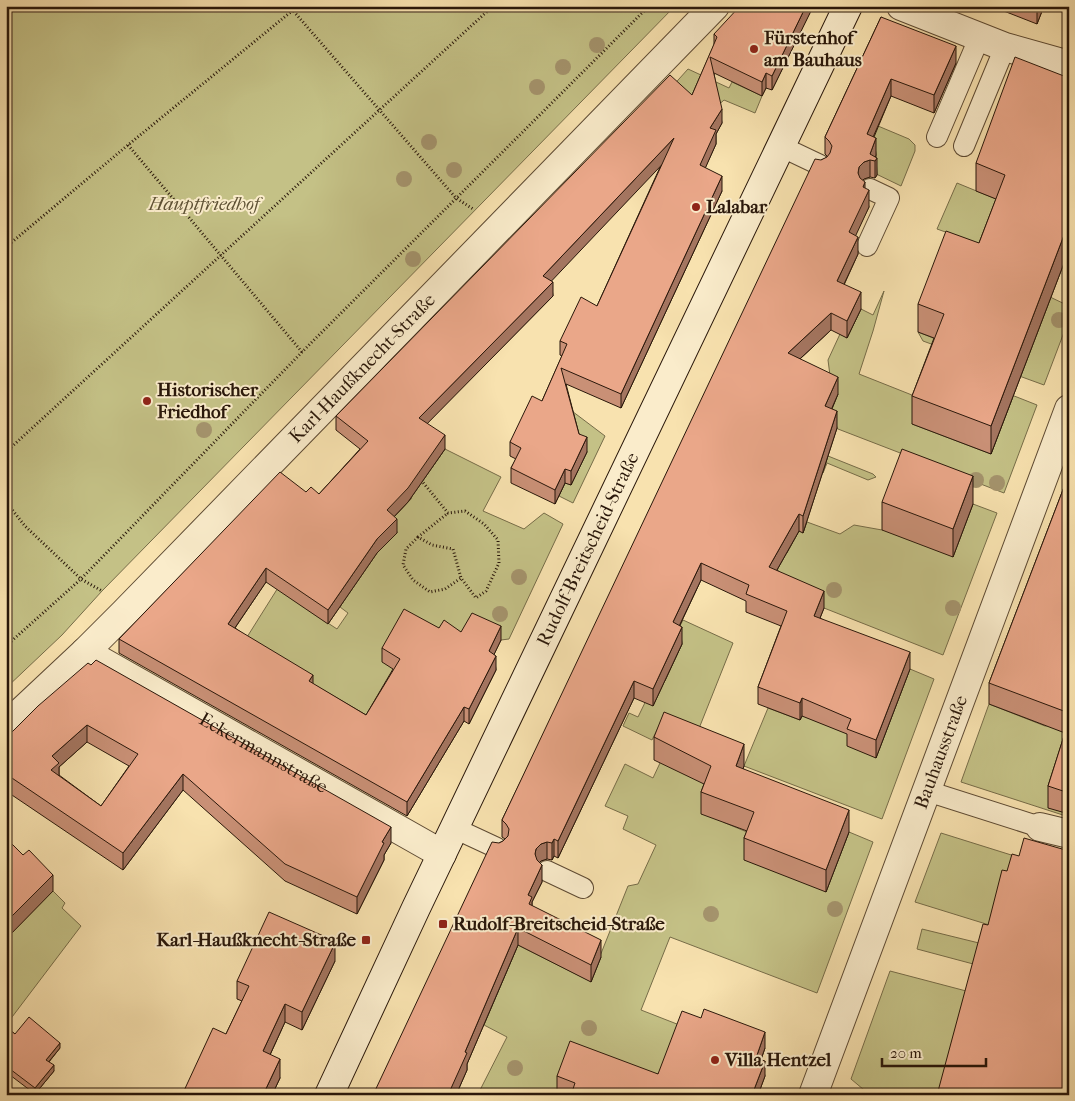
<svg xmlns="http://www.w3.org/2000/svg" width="1075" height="1101" font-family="'IM FELL French Canon',serif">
<rect width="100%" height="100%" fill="#f8e2af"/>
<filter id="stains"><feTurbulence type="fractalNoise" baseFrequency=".004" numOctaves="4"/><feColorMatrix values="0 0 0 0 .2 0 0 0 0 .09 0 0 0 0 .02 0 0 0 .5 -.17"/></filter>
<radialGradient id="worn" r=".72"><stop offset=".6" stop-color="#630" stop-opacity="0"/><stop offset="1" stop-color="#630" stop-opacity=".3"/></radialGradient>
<path fill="#c4c186" stroke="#766c48" d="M6,6H675L102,591L62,635L6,688Z
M688,69L729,88L732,82L762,96L755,113L724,100L713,110L670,89Z
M878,126L909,139L915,145V151L901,186L870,171L867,151Z
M1030,173L988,247L937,229L957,183L996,199Z
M884,291L873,331L859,374L922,399L912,424L991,454L1012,399L939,372L946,369L1037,405L1004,493L825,424L838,394L832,391L828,360L840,334L847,338L861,309L873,315Z
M1050,297L1069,306V319L1044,385L923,341L918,332L946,343Z
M560,402L605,436L573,503L559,496L565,483L571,485Z
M445,449L501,477L483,511L524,529L544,513L563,524L509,639L501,640L427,691L338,775L237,653L281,583L308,610L337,629L348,613L340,607L387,524L412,498L372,458L431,469Z
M828,456L873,474L876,477L868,480L827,463L823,473Z
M973,504L997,513L943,655L824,608L758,579L787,553L799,531L803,533L807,522L840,534L854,525L882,530Z
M683,620L733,643L692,746L723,822L754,835L826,891L849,832L873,842L817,993L670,937L641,1010L682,1026L658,1089L557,1090L567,1095L478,1094L507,1037L484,1025L518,945L590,981L628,886L638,884L656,845L623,829L628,816L605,806L625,764L653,778L660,763L659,726L652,740L623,726L629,713L638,717L657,678L665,681L682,644L673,639Z
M910,669L934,679L882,819L744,766L768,708L800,720L802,715L852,735L876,757Z
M989,704L1045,726L1069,723V817L961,782Z
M941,833L1024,859L999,928L915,902Z
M53,891L65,903L62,908L81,926L6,1025V939Z
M922,929L983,944L977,965L917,949Z
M890,971L970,992L943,1095H870L851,1079Z"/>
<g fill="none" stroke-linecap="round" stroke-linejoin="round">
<defs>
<path id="lane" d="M937,137L980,36
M780,146L820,165
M964,146L1005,47
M867,246L889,198L870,189
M927,791L1040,827
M454,828L497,848
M547,871L583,888"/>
<g id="street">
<path d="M901,6L1005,47L1069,65"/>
<path id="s1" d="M85,652L442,854"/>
<path id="s2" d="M6,726L85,652L124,613L715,6"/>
<path d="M1040,827L1069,834"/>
<path id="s3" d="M813,1095L1069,409"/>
</g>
<g id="secondary">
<path id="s4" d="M329,1095L416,908L848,6"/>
</g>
</defs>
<use href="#lane" stroke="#5d4a33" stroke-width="22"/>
<use href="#street" stroke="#5d4a33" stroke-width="30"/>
<use href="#secondary" stroke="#29170a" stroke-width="30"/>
<path stroke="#29170a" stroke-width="3" stroke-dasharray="1 2.5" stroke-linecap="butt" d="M289,6L456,198L473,209
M128,145L302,352
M6,247L128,145L298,6
M6,322L9,345L6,358
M6,452L493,6
M421,480L448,513L465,511L484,524L498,540L499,563L486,591L476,598L461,578L453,549L432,545L418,537L448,513
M6,502L25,526L81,579L102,591
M418,537L406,549L403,565L413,580L430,592L445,589L461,578
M6,646L81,579L302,352L649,6"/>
<use href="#lane" stroke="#faeccb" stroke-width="20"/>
<use href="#street" stroke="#faeccb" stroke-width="28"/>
<use href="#secondary" stroke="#faeccb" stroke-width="28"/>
</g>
<g fill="#a4936c">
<circle cx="597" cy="45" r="8"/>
<circle cx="563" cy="67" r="8"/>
<circle cx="537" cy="87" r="8"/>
<circle cx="429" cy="142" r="8"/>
<circle cx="454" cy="170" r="8"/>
<circle cx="404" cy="179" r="8"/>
<circle cx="413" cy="259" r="8"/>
<circle cx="1059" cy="320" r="8"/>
<circle cx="204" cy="430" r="8"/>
<circle cx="976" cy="480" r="8"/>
<circle cx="997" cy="483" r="8"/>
<circle cx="519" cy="577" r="8"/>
<circle cx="834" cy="590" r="8"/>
<circle cx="953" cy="608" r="8"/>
<circle cx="500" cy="614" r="8"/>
<circle cx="835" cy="909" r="8"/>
<circle cx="711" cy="914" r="8"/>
<circle cx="589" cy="1028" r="8"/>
<circle cx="515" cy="1068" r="8"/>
</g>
<path fill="#c99076" stroke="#29170a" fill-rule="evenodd" d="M813,6L772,90L766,88L762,96L714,73L722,123L716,134V144L705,168L722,191L621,408L566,384L579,434L587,452L571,485L565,483L555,504L511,483V468L516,459L510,456V442L542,401L562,356L560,355V341L597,306L661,165L551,280L553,296L427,423L445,449L408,502L394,517L397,533L377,553L328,624L266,582L235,628L313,684L366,715L393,669L382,662V648L439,628L501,640L494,654L496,670L469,724L464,721L407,816L119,653V639L306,492L319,494L360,449L336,430V416L692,95L714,45V34Z
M991,6H1044L1037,24Z
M881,17L956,63L934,113L891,96L874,137L876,155V157L877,175L875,178L870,177L864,179L862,180L869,207L855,235L858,254L844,285L861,309L847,338L831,330L800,359L838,394L832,409L837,428L803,533L799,531L777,570L824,608L820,618L910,669L876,758L847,746V734L802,716L800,720L758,704V687L781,626L746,612V601L701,580L680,625L682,644L653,706L634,698L558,858L554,856L552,860L547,859L541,861L539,862L542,882L532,902V906L601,957L591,982L518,945L467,1064V1070L456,1095L499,843L503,841L505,839L502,837V820L821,160L828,157L825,154V137Z
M1069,78V250L991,454L912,424V396L934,338L918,332V304L979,243L996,199L976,191V163Z
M1069,474V814L1048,808V786L1065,733L989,704V683Z
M882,502L973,504L953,557L882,530Z
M38,706L391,843L384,855V860L357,914L285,881L183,790L123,870L6,791V738ZM87,742L129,766L101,806L59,775V767Z
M654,737L744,766L743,769L849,832L826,892L744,860V838L747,831L701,814V792L704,784L654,760Z
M335,961L302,1030L285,1022L270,1055L280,1078L272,1095H182L226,1034L242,1001L237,999V981Z
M6,1027L15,1034L60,1048L49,1062L54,1071L35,1094L6,1072Z
M765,1048L761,1060L765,1076L758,1095H567L557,1091V1076L658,1074Z"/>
<path fill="#a47560" stroke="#29170a" d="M806,6H813V7L772,90V76Z
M1037,6H1044L1037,24Z
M956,46V63L934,113V95Z
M766,73V88L762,96V82Z
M891,79V96L867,151V134Z
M722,109V123L716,134V144L700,180V165L710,128Z
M674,138V152L543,290V276Z
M876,138V155L874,161L870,154Z
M877,158V175L875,178V161Z
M870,160V177L864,179L859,184L858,173L859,167L864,162Z
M722,176V191L621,408V394Z
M865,182V198L869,190V207L849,250V232L863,187Z
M1069,222V250L991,454V426Z
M858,237V254L837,299V281Z
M553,282V296L419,432V418Z
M861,292V309L847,338V321Z
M831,313V330L788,370V353Z
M838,377V394L825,424V406Z
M837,411V428L803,533V516Z
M445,435V449L408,502L387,524V510Z
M587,437V452L571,485V471Z
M565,469V483L555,504V490Z
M973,476V504L953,557V529Z
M799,514V531L769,584V567Z
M397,519V533L377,553L328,624V610L377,539Z
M701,563V580L673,639V622Z
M266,568V582L228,638V624Z
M824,591V608L814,633V616Z
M501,626V640L489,665V651Z
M682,627V644L653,706V689Z
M910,652V669L876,758V740Z
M496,656V670L469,724V709Z
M313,675V690L309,681Z
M634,681V698L558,858V841Z
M802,698V716L800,720V703Z
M464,707V721L407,816V802Z
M87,725V742L59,767V779L51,786L52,756Z
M744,744V766L736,788V766Z
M183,774V790L123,870V853Z
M849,810V832L826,892V870Z
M391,827V843L384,855V860L357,914V897L382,842Z
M554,839V856L552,860V843Z
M547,842V859L541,861L536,866L535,854L536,849L541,844Z
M542,865V882L532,902V914L529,921L528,895Z
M53,875V891L6,939V922Z
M518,928V945L467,1064V1070L456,1095H448L465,1052Z
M601,940V957L591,982V965Z
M335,943V961L302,1030V1012Z
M285,1004V1022L263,1070V1051Z
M765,1032V1048L756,1073V1058Z
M60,1043V1048L46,1065V1060Z
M280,1059V1078L272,1095H263Z
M765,1061V1076L758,1095H752Z
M54,1065V1071L35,1094V1088Z"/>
<path fill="#eaa789" stroke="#29170a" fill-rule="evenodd" d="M740,6H806L772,76L766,73L762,82L710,57L722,109L710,128L716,130L700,165L722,176L621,394L561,368L579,434L587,437L571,471L565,469L555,490L511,468L521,448L510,442L532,396L542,401L567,344L560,341L581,297L597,306L674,138L543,276L553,282L419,418L445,435L408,488L387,510L397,519L377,539L328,610L266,568L228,624L313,675L309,681L366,715L400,659L382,648L404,609L439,628L444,620L461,632L472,613L501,626L489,651L496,656L469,709L464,707L407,802L119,639L280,472L306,492L311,487L319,494L368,441L336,416L670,75L692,95L717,37L714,34Z
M881,17L956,46L934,95L891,79L867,134L876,138L870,154L877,158L875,161L870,160L864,162L859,167L858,173L860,178L865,182L863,187L869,190L849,232L858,237L837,281L861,292L847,321L831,313L788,353L838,377L825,406L837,411L803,516L799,514L769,567L824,591L814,616L910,652L876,740L847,729L851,719L802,698L800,703L758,687L787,611L746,594L749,585L701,563L673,622L682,627L653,689L634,681L558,841L554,839L552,843L547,842L541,844L536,849L535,854L537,860L542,865L528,895L532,897L529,904L601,940L591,965L518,928L465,1052L467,1053L448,1095H373L492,842L499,843L503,841L508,836L509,829L506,824L502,820L815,159L821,160L827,157L830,153L832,146L829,141L825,137Z
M1015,57L1069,78V222L991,426L912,396L944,314L918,304L946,231L979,243L1005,175L976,163Z
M902,449L973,476L953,529L882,502Z
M1069,474V713L989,683Z
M96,660L391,827L382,842L384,843L357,897L285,864L183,774L123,853L6,774V738L38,706L88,663L91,665ZM87,725L138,754L101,806L51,770L59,763L52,756Z
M664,712L744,744L736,766L849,810L826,870L744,838L754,812L701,792L711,766L654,737Z
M1069,720V793L1048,786Z
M6,838L23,855L29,850L53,875L6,922Z
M1024,838L1069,851L1068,861H1069V1095H937L983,924L988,925L1002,870L1007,871L1012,854L1019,856Z
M269,912L335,941V943L302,1012L285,1004L263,1051L280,1059L263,1095H182L213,1028L226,1034L249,986L237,981Z
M704,1009L765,1032L756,1058L765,1061L752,1095H747L743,1093L742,1095H580L572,1092L575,1083L557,1076L570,1041L658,1074L682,1011L701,1018Z
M29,1017L60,1043L46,1060L54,1065L35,1088L6,1066V1027L15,1034Z"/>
<g fill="#8f2418" stroke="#faeccb" stroke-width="2">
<circle cx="754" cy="49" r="5"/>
<circle cx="696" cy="207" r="5"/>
<circle cx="147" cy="401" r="5"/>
<rect x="438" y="919" width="10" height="10" rx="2.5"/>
<rect x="361" y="935" width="10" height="10" rx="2.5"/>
<circle cx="715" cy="1060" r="5"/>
</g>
<g text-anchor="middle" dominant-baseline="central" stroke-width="4" stroke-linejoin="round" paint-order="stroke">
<g font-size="19" font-weight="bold" fill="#29170a" stroke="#faeccb" text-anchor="start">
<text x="764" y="38">Fürstenhof<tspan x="764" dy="22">am Bauhaus</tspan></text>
<text x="706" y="207">Lalabar</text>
<text x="157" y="390">Historischer<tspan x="157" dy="22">Friedhof</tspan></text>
<text x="453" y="924">Rudolf-Breitscheid-Straße</text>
<text x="356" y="940" text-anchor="end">Karl-Haußknecht-Straße</text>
<text x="725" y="1060">Villa Hentzel</text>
</g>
<g font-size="19" font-style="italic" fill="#5f5235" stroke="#faeccb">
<text x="204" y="204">Hauptfriedhof</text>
</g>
<g font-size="19" fill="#29170a" stroke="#faeccb">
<text stroke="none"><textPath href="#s2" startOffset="505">Karl-Haußknecht-Straße</textPath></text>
<text stroke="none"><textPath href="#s4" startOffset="604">Rudolf-Breitscheid-Straße</textPath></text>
<text stroke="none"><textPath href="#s3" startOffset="366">Bauhausstraße</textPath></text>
<text stroke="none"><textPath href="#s1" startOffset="205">Eckermannstraße</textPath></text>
</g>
</g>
<rect width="1075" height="1101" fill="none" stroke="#f8e2af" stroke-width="25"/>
<rect x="8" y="8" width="1060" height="1086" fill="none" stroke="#29170a" stroke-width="2.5"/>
<rect x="12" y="12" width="1050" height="1076" fill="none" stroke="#29170a"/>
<path d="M882 1058v8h104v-8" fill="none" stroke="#29170a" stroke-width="2.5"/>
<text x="890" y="1058" font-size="15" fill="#29170a" stroke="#faeccb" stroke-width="4" paint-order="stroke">20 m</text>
<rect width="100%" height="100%" filter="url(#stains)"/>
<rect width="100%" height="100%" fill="url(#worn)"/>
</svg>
